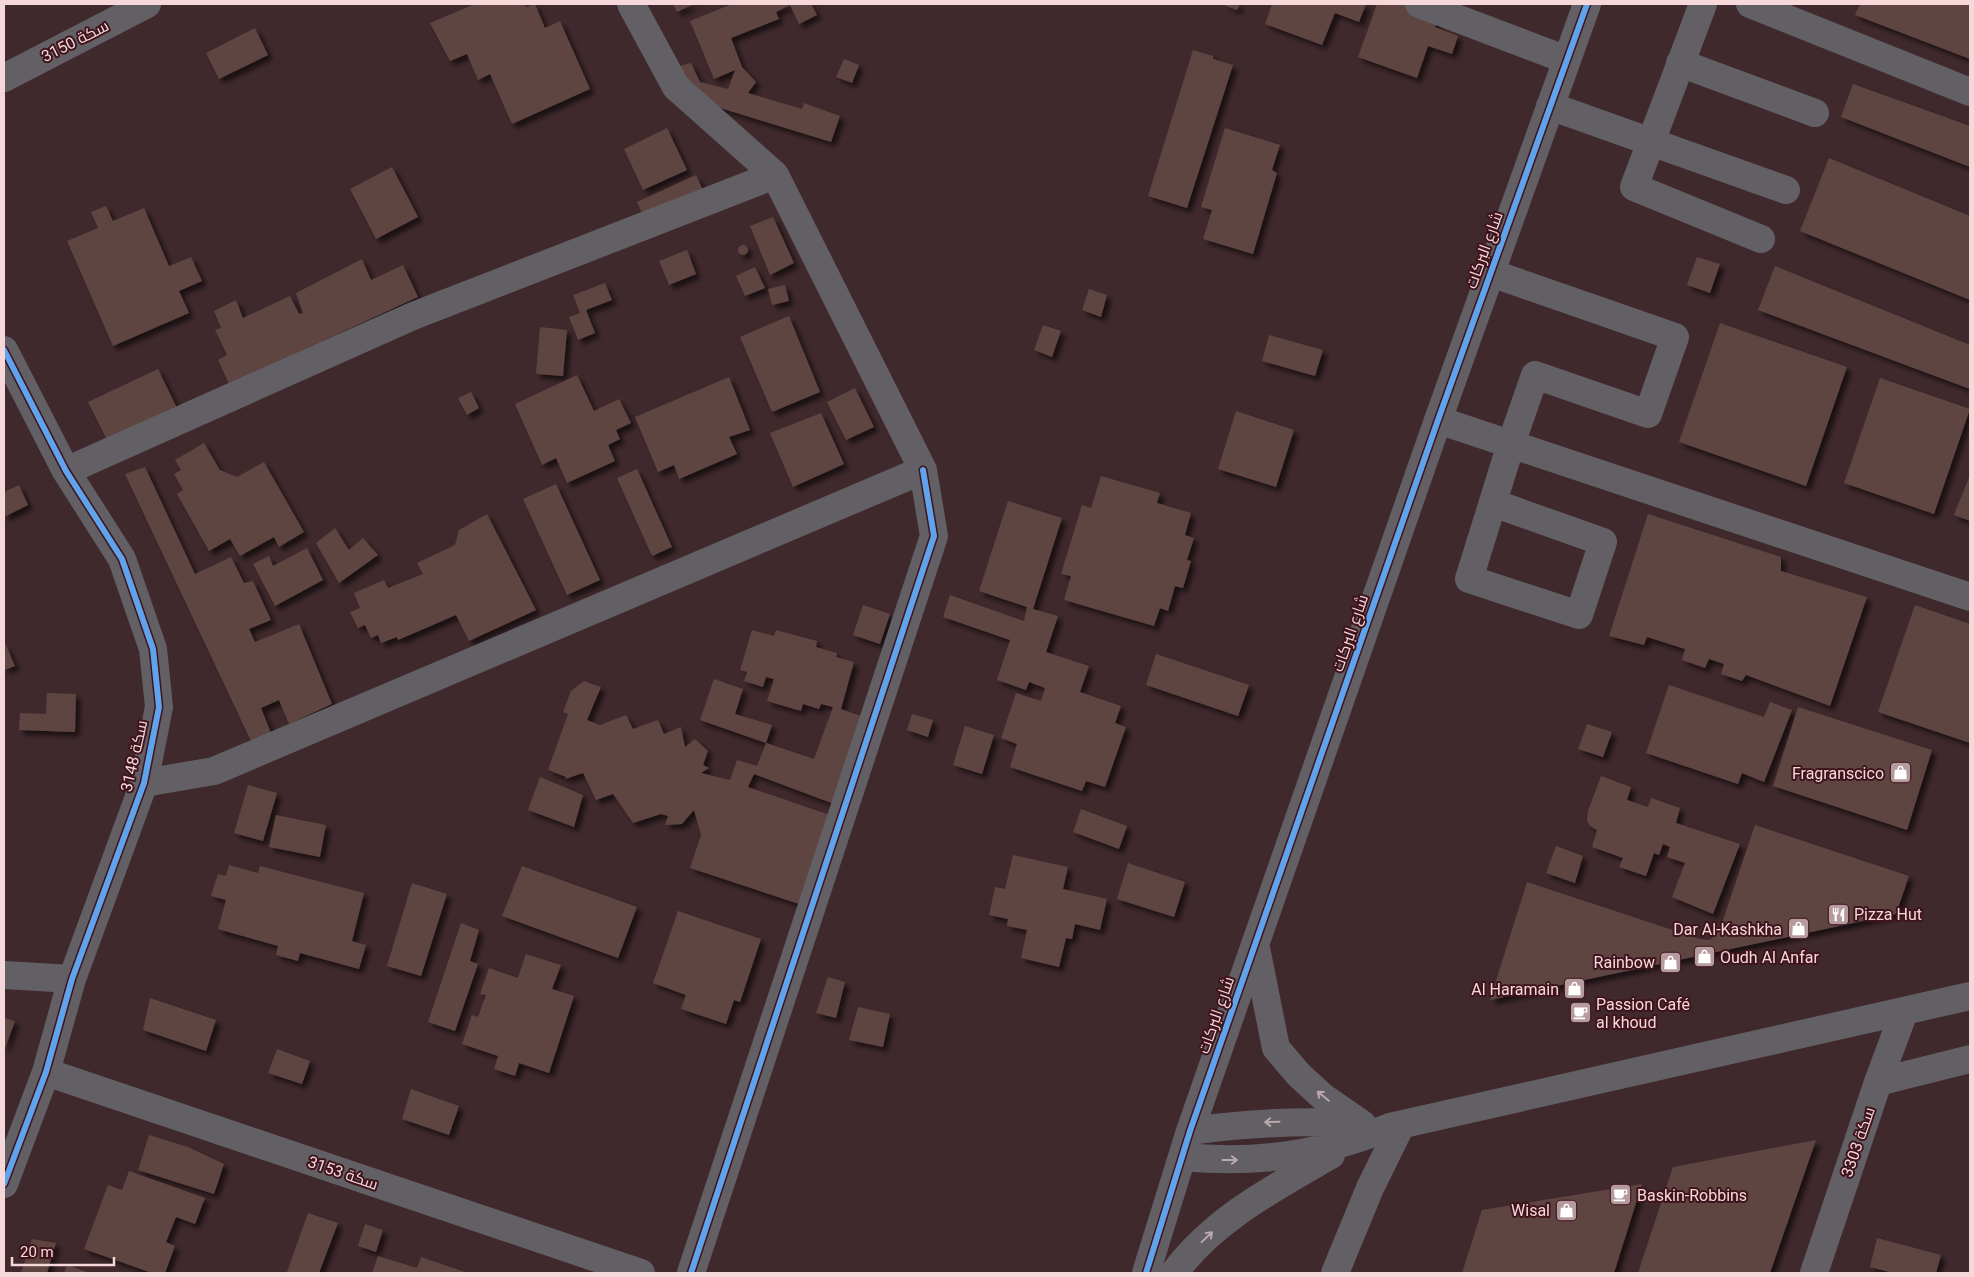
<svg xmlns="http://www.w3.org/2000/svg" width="1974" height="1277" font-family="Roboto,Cairo,sans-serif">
<defs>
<filter id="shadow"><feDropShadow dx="4.5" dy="4.5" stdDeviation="2.5" flood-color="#0009"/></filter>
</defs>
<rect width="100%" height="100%" fill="#40292c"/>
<path fill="#5f4443" filter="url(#shadow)" d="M475,4H524L526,7L535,4L545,28L560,21L590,89L512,124L490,74L478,80L467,54L450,61L430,23Z
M673,4H694L677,12Z
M732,4H811L817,15L799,24L790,5L776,12L779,19L731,38L742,67L756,82L748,93L802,109L804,103L840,116L831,142L691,99L676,67L691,63L700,82L728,89L735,70L714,79L690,21Z
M1221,4H1240L1237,10Z
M1272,4H1366L1359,22L1335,13L1322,45L1265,24Z
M1377,4H1414L1440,13L1435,27L1458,36L1452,54L1428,46L1417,78L1358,57Z
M1860,4H1970V59L1855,15Z
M255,28L268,55L219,79L206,53Z
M1193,50L1213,56V59L1233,65L1187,208L1148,196Z
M844,59L859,65L852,83L836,77Z
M1853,84L1970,126V167L1841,117Z
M667,128L687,170L643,190L624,149Z
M1225,128L1280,145L1272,170L1277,173L1253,254L1203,239L1212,210L1201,207Z
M1829,158L1970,216V300L1800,231Z
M392,167L418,217L376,239L350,189Z
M696,175L704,192L645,220L637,202Z
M106,206L113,221L144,208L169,266L191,257L202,281L179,291L189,313L113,346L67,241L98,228L91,212Z
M773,217L794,263L770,275L750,226Z
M738 250a5 5 0 1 1 10 0a5 5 0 1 1-10 0Z
M687,250L696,274L669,285L659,261Z
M1697,257L1720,264L1710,293L1687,285Z
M362,259L371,280L403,265L418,297L229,384L218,360L227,355L215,330L221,328L214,311L236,300L243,318L290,296L299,314L303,313L296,293Z
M1775,266L1970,345V389L1758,310Z
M755,267L765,288L745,296L736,276Z
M605,283L612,300L586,310L595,333L578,340L569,317L580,313L573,295Z
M785,285L789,301L772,305L768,289Z
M1089,289L1107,295L1101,317L1082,310Z
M789,316L820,392L772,412L740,337Z
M1720,323L1847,367L1806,486L1679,442Z
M1043,325L1061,331L1052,357L1034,350Z
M540,327L567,330L563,376L536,374Z
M1269,335L1323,350L1315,376L1262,361Z
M158,369L177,408L107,440L88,402Z
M577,375L594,411L619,399L631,423L616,430L620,439L608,445L615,461L567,483L556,458L542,465L515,404Z
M729,377L750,430L729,437L737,454L679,479L674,465L658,472L635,417Z
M1880,378L1970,409L1934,514L1844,483Z
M855,388L874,427L846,440L827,402Z
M471,392L479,408L467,415L458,398Z
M1236,411L1294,430L1276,487L1218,469Z
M821,413L844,464L793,487L770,433Z
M204,443L220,470L237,477L264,462L304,532L279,547L274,537L240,556L230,539L209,551L177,494L183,490L174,474L181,470L175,460Z
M145,467L195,574L231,557L244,583L253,581L271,620L249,629L255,642L299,624L332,704L289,724L279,700L261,708L271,733L251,741L125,474Z
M637,469L672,547L652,556L617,478Z
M1970,475V521L1954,515Z
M1101,476L1160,493L1157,503L1191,513L1185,535L1194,538L1187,560L1191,561L1183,588L1175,586L1168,611L1160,608L1154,626L1064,600L1071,576L1061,574L1082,505L1091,508Z
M556,484L600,580L567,595L523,499Z
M19,485L28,505L4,517V492Z
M1008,501L1062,518L1033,609L1058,616L1046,652L1089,666L1080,692L1121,706L1115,723L1126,727L1105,787L1086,781L1082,791L1010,767L1017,744L1001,738L1016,693L1041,701L1045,688L1029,682L1026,690L997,680L1010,640L943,617L950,595L1024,621L1027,607L979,591Z
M487,514L536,610L469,641L456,615L398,640L397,637L381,643L378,635L371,638L365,625L358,628L350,612L360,608L354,593L384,580L388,588L423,574L417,563L455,545L459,530Z
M1648,514L1781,557V571L1867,597L1830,706L1746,675L1742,681L1721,674L1724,664L1709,659L1705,668L1682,660L1685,649L1647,637L1644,645L1609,636Z
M335,528L349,550L363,538L378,555L339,583L316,543Z
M307,548L323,580L275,606L253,564L269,556L273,566Z
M863,605L890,614L880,644L853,635Z
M1915,605L1970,624V743L1878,712Z
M752,630L774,636L776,630L817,641L816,647L837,653L836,657L854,662L841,709L866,718L834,804L754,774L748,787L830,815L799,904L690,868L701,835L694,810L682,824L665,825L668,816L661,814L633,823L613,794L596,800L583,773L565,779L566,777L548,770L568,714L563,712L571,691L584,681L601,687L587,720L600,725L626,715L633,729L658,720L664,734L681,727L685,747L695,739L708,751L703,765L709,768L701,773L730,780L737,760L757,766L766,743L814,759L833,707L821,704L819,709L803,704L801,711L767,701L774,679L766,677L763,687L744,681L747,672L740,670Z
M5,643L15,666L4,670V644Z
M1156,654L1249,685L1238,716L1146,685Z
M714,679L743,689L735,714L772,725L766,743L700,720Z
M1669,685L1764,717L1770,702L1792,710L1764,782L1742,773L1738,784L1646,753Z
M47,693L76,694L75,732L19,730L20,713L46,714Z
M1798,707L1932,750L1907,830L1773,786Z
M912,714L933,720L928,737L907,730Z
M1587,724L1612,732L1603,757L1578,749Z
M965,726L994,735L982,774L953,765Z
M1601,776L1631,787L1627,800L1648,807L1651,798L1680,808L1676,823L1740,844L1713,914L1672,897L1685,863L1667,857L1670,847L1663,844L1659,855L1654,853L1646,876L1619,867L1623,858L1592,847L1597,830L1590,826L1587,820L1588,811Z
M540,777L583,795L574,827L528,810Z
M248,785L277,793L263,841L234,833Z
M1081,809L1127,826L1119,849L1073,832Z
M276,815L326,825L320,857L269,847Z
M1755,825L1909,876L1896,914L1490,1000L1527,882L1700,939L1710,940L1719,932Z
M1556,846L1583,856L1575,883L1546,873Z
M1013,855L1068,867L1063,889L1107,899L1100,930L1075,924L1072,939L1066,938L1059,967L1021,958L1027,930L1007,926L1008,919L989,915L995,887L1005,889Z
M1128,863L1185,882L1174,917L1117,899Z
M229,865L258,873L260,866L364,893L352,941L366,945L359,969L300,953L298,961L276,955L278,946L218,929L226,900L211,896L218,874L226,876Z
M522,866L637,907L618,958L502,916Z
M412,883L447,894L421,976L387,966Z
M678,911L761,939L740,1002L734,1000L726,1024L681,1009L686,995L653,983Z
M461,923L479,930L470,961L478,964L455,1031L428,1022Z
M526,954L561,965L552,989L574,996L549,1073L519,1063L515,1076L494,1069L498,1056L462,1044L472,1015L478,1017L486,995L480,994L489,968L518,978Z
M828,977L845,982L836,1018L816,1013Z
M150,998L216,1020L206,1051L143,1030Z
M858,1007L890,1014L883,1047L849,1040Z
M4,1018L15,1021L4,1051Z
M277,1049L310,1061L302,1084L268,1073Z
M411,1089L459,1106L449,1135L402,1119Z
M149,1135L188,1147L224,1164L214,1194L138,1170Z
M1816,1140L1770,1273H1638L1673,1167Z
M129,1171L205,1198L195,1224L176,1217L166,1242L175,1246L165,1273H152L84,1249L108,1185L122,1190Z
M1642,1184L1614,1273H1462L1482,1210Z
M308,1213L338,1223L319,1273H292L287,1272Z
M365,1224L383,1230L376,1252L358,1246Z
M1877,1238L1941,1255L1936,1273H1893L1870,1267Z
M32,1239L56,1243L47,1273H21Z
M378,1256L417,1268L421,1257L468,1273H372Z
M67,1265L90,1273H64Z"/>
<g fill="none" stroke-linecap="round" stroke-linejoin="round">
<path stroke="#626065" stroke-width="28" d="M631,4L676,87L775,175L923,470L934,536L691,1273
M1419,4L1567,60
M1703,4L1634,187L1761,239
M1750,4L1970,92
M1680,63L1815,113
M4,78L147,4
M1550,106L1786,190
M1491,273L1675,337L1648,414L1535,375L1511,444L1469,579L1579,615L1603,542L1493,503
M4,350L66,471L122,559L153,649L159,707L144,783L72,979L46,1072L4,1184
M1438,420L1970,597
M66,471L413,316L775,175
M144,783L214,771L923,470
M1256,948L1276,1048L1299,1075L1323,1097L1362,1124
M4,975L72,979
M46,1072L641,1273
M1878,1082L1970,1059
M1190,1131C1248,1123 1303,1120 1361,1124
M1182,1157C1259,1164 1318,1155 1390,1127L1970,996
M1146,1273L1190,1131L1438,420L1587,4
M1174,1273C1214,1219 1274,1188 1331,1155
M1335,1273L1370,1188L1401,1125
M1814,1273L1878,1082L1904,1012"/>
<defs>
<path id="cycleway" d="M4,350L66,471L122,559L153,649L159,707L144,783L72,979L46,1072L4,1184
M691,1273L934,536L923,470
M1146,1273L1190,1131L1438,420L1587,4"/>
</defs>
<use href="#cycleway" stroke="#3f141d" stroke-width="9"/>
<use href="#cycleway" stroke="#60a3ed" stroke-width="6"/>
</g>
<defs><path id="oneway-shaft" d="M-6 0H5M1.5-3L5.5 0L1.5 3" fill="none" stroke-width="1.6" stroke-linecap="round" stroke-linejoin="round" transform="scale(1.25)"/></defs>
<g stroke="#bba8ac">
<use href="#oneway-shaft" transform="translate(1323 1096) rotate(-141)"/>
<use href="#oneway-shaft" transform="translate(1272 1122) rotate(178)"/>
<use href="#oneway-shaft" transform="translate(1230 1160)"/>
<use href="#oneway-shaft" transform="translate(1207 1237) rotate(-43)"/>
</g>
<defs>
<symbol id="shop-square" viewBox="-11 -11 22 22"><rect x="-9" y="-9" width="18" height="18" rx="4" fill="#b69b9e" stroke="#3f141d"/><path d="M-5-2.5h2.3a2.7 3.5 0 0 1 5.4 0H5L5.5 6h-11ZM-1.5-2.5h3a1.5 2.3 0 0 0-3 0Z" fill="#fff"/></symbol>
<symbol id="restaurant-square" viewBox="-11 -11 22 22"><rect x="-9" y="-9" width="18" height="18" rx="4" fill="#b69b9e" stroke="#3f141d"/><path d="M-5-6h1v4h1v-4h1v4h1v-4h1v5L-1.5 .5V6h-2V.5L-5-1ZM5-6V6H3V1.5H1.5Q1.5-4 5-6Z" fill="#fff"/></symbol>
<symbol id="cafe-square" viewBox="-11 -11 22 22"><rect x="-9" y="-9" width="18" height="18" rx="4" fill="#b69b9e" stroke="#3f141d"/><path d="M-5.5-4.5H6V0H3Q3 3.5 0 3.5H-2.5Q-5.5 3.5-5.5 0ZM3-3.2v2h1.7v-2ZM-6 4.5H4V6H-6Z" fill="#fff"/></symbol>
</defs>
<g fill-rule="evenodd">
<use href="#shop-square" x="1888" y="760" width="25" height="25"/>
<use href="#restaurant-square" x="1826" y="902" width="25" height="25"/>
<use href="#shop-square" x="1786" y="916" width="25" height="25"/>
<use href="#shop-square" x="1692" y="944" width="25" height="25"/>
<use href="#shop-square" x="1658" y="950" width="25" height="25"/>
<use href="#shop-square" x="1562" y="976" width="25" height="25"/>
<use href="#cafe-square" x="1568" y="1000" width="25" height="25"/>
<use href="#cafe-square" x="1608" y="1182" width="25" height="25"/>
<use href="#shop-square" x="1554" y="1198" width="25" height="25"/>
</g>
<g text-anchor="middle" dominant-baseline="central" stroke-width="4" stroke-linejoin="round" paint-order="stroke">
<g font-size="16" fill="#f6d8db" stroke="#3f141d">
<text transform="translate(75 41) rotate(-27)">سكة 3150</text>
<text transform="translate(1484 250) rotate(-70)">شارع البركات</text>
<text transform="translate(1350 633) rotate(-71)">شارع البركات</text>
<text transform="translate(134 756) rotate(-77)">سكة 3148</text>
<text transform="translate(1216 1015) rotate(-71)">شارع البركات</text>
<text transform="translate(1858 1142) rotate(-71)">سكة 3303</text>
<text transform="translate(343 1173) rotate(19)">سكة 3153</text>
</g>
<g font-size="16" fill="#f6d8db" stroke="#3f141d" text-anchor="end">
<text x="1884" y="773">Fragranscico</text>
<text x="1854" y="914" text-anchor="start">Pizza Hut</text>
<text x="1782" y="929">Dar Al-Kashkha</text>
<text x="1720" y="957" text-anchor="start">Oudh Al Anfar</text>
<text x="1655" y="962">Rainbow</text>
<text x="1559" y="989">Al Haramain</text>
<text x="1596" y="1004" text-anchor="start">Passion Café<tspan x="1596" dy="18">al khoud</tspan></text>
<text x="1637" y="1195" text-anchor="start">Baskin-Robbins</text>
<text x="1550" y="1210">Wisal</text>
</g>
</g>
<rect width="1974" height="1277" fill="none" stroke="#f6d8db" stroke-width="10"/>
<path d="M12 1257v8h102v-8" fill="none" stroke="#f6d8db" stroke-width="2.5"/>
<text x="20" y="1257" font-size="15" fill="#f6d8db" stroke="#3f141d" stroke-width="4" paint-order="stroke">20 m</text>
</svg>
